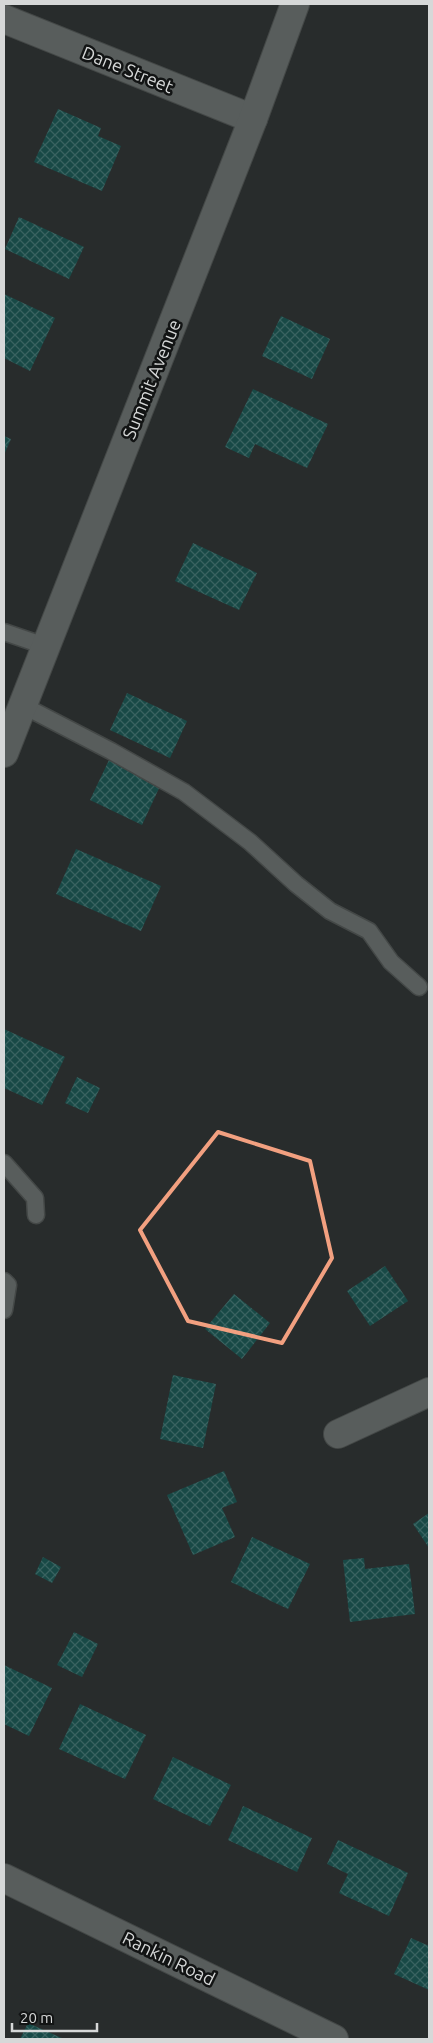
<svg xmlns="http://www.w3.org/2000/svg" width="433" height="2043" font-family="Ubuntu,sans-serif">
<defs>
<pattern id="building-cross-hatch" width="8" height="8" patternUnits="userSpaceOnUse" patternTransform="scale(1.25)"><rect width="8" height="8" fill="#184946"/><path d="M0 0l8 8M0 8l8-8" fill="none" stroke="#396260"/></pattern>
</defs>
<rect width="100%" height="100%" fill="#282c2c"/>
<path fill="url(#building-cross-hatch)" d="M58,109L101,128L98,136L121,146L102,191L34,162Z
M19,217L84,247L69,279L5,249Z
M4,294L55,318L30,371L4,358Z
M281,316L330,339L312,379L262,356Z
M253,389L328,424L307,468L255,444L249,458L225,447Z
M4,436L11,439L4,455Z
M193,543L257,573L239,610L175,581Z
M127,693L187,721L170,758L110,730Z
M109,760L161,784L142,825L90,800Z
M76,849L161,886L141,931L56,894Z
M4,1029L65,1057L42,1105L4,1088Z
M77,1077L100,1088L88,1113L65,1103Z
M385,1266L408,1301L370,1326L347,1291Z
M234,1294L270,1323L242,1359L205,1329Z
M173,1375L216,1384L203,1448L160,1439Z
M224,1471L237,1502L222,1508L235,1537L193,1555L167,1495Z
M429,1513V1548L413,1524Z
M252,1537L310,1564L288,1609L231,1582Z
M43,1557L61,1567L52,1583L35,1574Z
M364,1558L365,1569L409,1564L415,1614L350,1622L343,1560Z
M74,1632L98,1644L82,1677L57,1665Z
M4,1665L52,1688L29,1736L4,1724Z
M80,1704L146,1735L125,1779L59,1749Z
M173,1757L231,1785L210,1826L153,1799Z
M243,1806L312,1838L297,1872L228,1840Z
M338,1840L408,1873L389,1916L339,1893L348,1874L327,1864Z
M411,1938L429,1946V1990L394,1974Z
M28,2023L64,2039H20Z"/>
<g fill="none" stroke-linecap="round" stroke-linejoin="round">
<defs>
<path id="service" d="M4,632L45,646
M22,705L111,751L184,792L250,842L296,884L330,911L369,931L391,962L419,987
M4,1163L35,1198L36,1215
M4,1281L8,1285L4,1310"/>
<path id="minor" d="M4,19L253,119
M338,1434L429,1392"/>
<path id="tertiary" d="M4,1878L334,2039"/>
<path id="secondary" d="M4,753L253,119L295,4"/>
</defs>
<use href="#service" stroke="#444847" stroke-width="19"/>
<use href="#minor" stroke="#444847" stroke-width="30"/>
<use href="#tertiary" stroke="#444847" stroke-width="30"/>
<use href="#secondary" stroke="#444847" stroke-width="30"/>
<use href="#service" stroke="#585d5c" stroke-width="16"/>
<use href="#minor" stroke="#585d5c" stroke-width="28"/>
<use href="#tertiary" stroke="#585d5c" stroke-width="28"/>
<use href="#secondary" stroke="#585d5c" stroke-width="28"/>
</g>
<path fill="none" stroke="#f2a080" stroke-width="4" stroke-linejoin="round" d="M218,1132L310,1161L332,1258L282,1343L188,1321L140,1230Z"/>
<g text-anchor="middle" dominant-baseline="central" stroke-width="5" stroke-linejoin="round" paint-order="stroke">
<g font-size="18" fill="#d6d8d8" stroke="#121414">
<text transform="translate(128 69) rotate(22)">Dane Street</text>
<text transform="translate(151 379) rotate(-68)">Summit Avenue</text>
<text transform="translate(169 1958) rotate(26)">Rankin Road</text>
</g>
</g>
<rect width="433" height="2043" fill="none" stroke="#d6d8d8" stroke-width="10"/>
<path d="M12 2023v8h85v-8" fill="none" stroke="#d6d8d8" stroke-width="2.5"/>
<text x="20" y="2023" font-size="15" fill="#d6d8d8" stroke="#121414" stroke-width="4" paint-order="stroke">20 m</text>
</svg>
